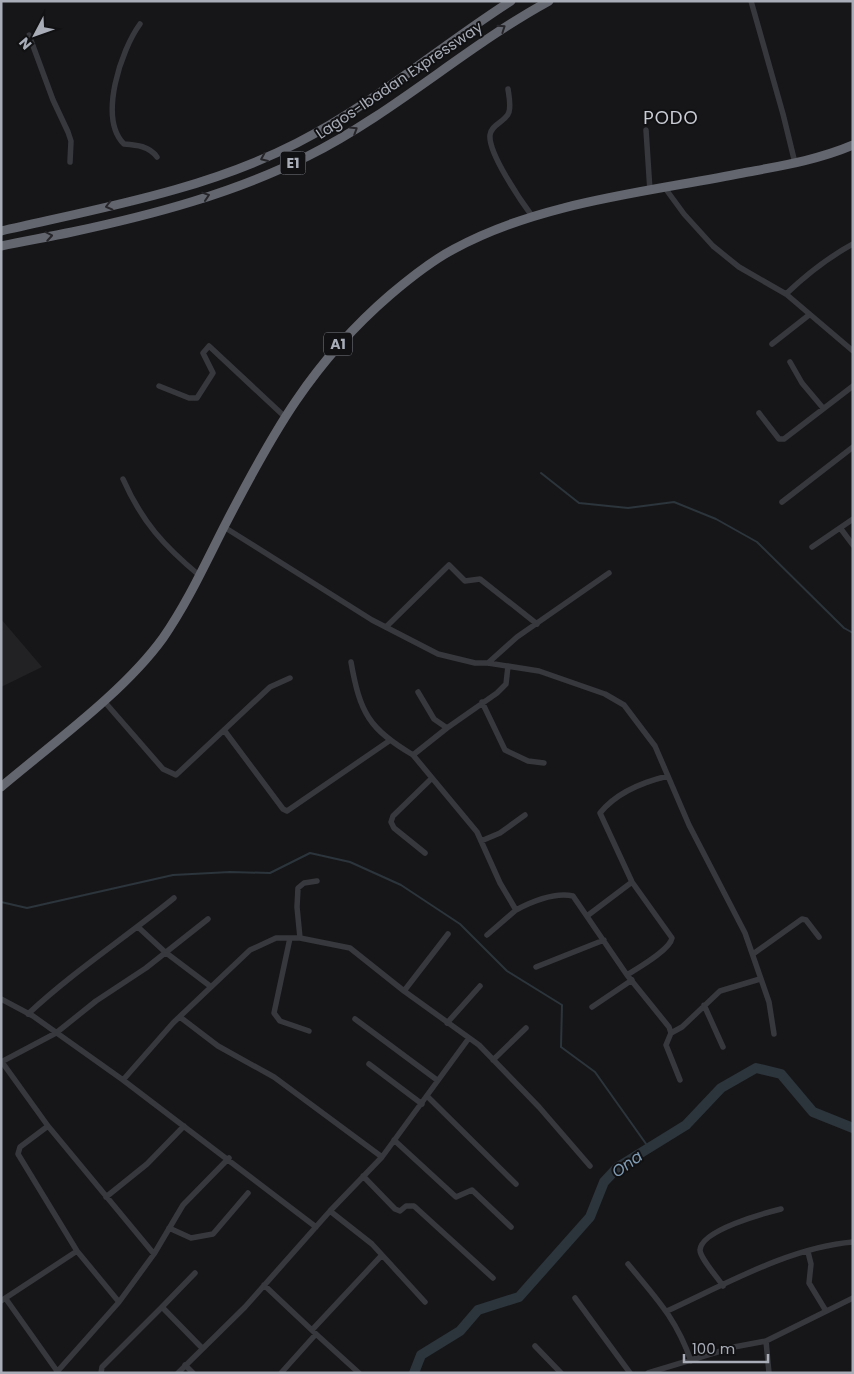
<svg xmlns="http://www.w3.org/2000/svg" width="854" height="1374" font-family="Poppins,sans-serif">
<rect width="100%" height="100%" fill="#161618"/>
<path fill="#222225" d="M1,619L42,667L1,687Z"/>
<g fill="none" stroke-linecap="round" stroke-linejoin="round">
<path stroke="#2c353c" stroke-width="2" d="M541,473L579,503L628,508L674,502L716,519L757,542L844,628L853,633
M1,902L27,908L173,875L230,872L270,873L310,853L350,862L401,885L460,924L507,971L562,1005L561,1047L595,1072L649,1148"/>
<path stroke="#2c353c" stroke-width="10" d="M414,1373L421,1355L460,1331L478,1310L519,1297L590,1217L604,1182L618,1167L686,1125L721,1088L756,1068L781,1074L813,1112L853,1128"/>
<path stroke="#37383d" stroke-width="5.5" d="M751,1L783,114L795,163
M140,24C121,50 98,118 124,144C137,145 149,146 157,157
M29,35L53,100L68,132L71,141L70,162
M508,89C509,96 511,105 509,112C506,122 491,124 490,135C488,153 521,201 532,216
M646,130L650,191
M665,188L684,214L713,246L739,267L786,294L853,351
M786,294C807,274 827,258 853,244
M772,344L809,315
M790,362L802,383L823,408
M159,386L189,398H197L213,373L203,353L209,346L284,416
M759,413L779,439H784L853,386
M123,479C142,522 164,546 200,576
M782,502L853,447
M224,527L372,620L438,654L475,663H488L539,671L605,694L624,705L655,746L689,825L745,933L769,1002L774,1034
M841,529L853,545
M812,547L853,519
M386,627L449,565L465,581L480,579L537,624
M351,662C360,713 369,729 413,755
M488,663L517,637L609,573
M508,666L506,684L497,693L447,728L413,755L477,832L500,883L516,910C533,901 554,892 573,896L627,975L669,1027L671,1033L666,1045L680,1080
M418,692L434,719L447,728
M103,700L163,769L176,775L270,687L290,678
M482,702L505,750L528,761L544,763
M224,730L283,809L287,811L389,741
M481,841L500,833L525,815
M425,853L394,828L391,822L393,816L432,778
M587,916L632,882
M138,927L165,952L210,986
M487,935L516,910
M290,938L274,1013L280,1021L309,1031
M300,938L297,907L298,888L304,883L317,881
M753,954L802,919L806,920L819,937
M536,967L604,940
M627,975C638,968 670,950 672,938L632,882L600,813C616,793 643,782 668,776
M404,991L448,934
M1,999L33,1016L123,1080L316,1227
M704,1005L723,1047
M592,1007L632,980
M28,1014C74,971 125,938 174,898
M180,1017L218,1046L274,1077L382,1157
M355,1019L437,1080
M447,1023L480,986
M671,1033L682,1027L720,991L760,979
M493,1060L526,1028
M1,1062L56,1033L96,1001L146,968L208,919
M2,1062L48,1126L154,1254
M369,1064L422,1104
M123,1080L173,1023L250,950L276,938H300L350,948L404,991L479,1045L539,1107L590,1166
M428,1097L516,1184
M48,1126L20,1147L18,1154L77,1251L119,1302
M394,1140L456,1197L472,1190L511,1227
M363,1176L395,1209L400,1211L406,1206H414L493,1278
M106,1197L147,1164L184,1126
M330,1211L372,1244L425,1302
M169,1228L191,1238L213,1234L248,1193
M808,1252L811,1264L809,1283L826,1311
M628,1264C656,1298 676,1318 691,1361
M264,1285L316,1334L281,1373
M723,1286C718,1278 700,1258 700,1250C701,1230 765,1213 781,1209
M575,1298L630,1373
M6,1299L57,1371
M1,1301L77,1251
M162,1307L195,1273
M667,1311C724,1285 790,1247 853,1242
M312,1330L382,1255
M316,1334L359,1373
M766,1341L769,1373
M535,1346L561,1373
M185,1365L193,1373
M56,1373L119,1302L154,1254L183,1205L229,1158
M101,1373L102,1367L162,1307L202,1348
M178,1373L245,1307L330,1211L382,1157L469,1038
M648,1373L734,1347L766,1341L853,1298"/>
<path stroke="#63666e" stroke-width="9" d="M1,231C101,208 205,190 297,143C374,104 439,47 511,1
M1,246C25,241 48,237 72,232C152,215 235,193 308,156C394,113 465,47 549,1
M1,787C53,743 124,692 163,638C188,602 206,562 226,523C272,434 312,362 390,295C410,278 431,261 454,249C540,202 648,192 743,173C780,166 818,160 853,145"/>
</g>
<defs><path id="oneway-chevron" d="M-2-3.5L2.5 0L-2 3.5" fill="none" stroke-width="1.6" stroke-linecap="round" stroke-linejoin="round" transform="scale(1.25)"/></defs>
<g stroke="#26262a">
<use href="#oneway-chevron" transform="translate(502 28) rotate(-34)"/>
<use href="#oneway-chevron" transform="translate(354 130) rotate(-32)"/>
<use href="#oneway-chevron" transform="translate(264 158) rotate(156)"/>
<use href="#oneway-chevron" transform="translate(206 196) rotate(-18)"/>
<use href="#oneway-chevron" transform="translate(109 206) rotate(166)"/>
<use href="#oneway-chevron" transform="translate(49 236) rotate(-10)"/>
</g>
<g text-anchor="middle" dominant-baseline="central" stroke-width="4" stroke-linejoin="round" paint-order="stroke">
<g fill="#111113" stroke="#7b7e86" stroke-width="1">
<rect x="280.5" y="151.5" width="25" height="23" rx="4"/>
<rect x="324" y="332.5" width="28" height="23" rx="4"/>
</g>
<g font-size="14" font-weight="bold" fill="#a8adb8">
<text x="293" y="163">E1</text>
<text x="338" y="344">A1</text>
</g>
<g font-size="15" fill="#a8adb8" stroke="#111113">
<text transform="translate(399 80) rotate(-34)">Lagos-Ibadan Expressway</text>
</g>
<g font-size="16" font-style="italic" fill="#7f9bb3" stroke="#111113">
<text transform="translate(627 1164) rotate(-36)">Ona</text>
</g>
<g font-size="18" letter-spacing="1" fill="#c9ccd4" stroke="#111113">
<text x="671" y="117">PODO</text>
</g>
</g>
<rect width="854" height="1374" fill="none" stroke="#a8adb8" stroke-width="5"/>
<g transform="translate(35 35) rotate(229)" stroke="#111113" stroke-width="4" paint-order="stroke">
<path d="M0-4L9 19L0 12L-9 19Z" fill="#a8adb8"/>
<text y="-8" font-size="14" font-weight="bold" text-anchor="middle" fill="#a8adb8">N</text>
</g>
<path d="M684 1354v8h84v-8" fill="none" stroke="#a8adb8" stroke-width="2.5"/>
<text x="692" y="1354" font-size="15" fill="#a8adb8" stroke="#111113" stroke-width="4" paint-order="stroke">100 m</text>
</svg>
